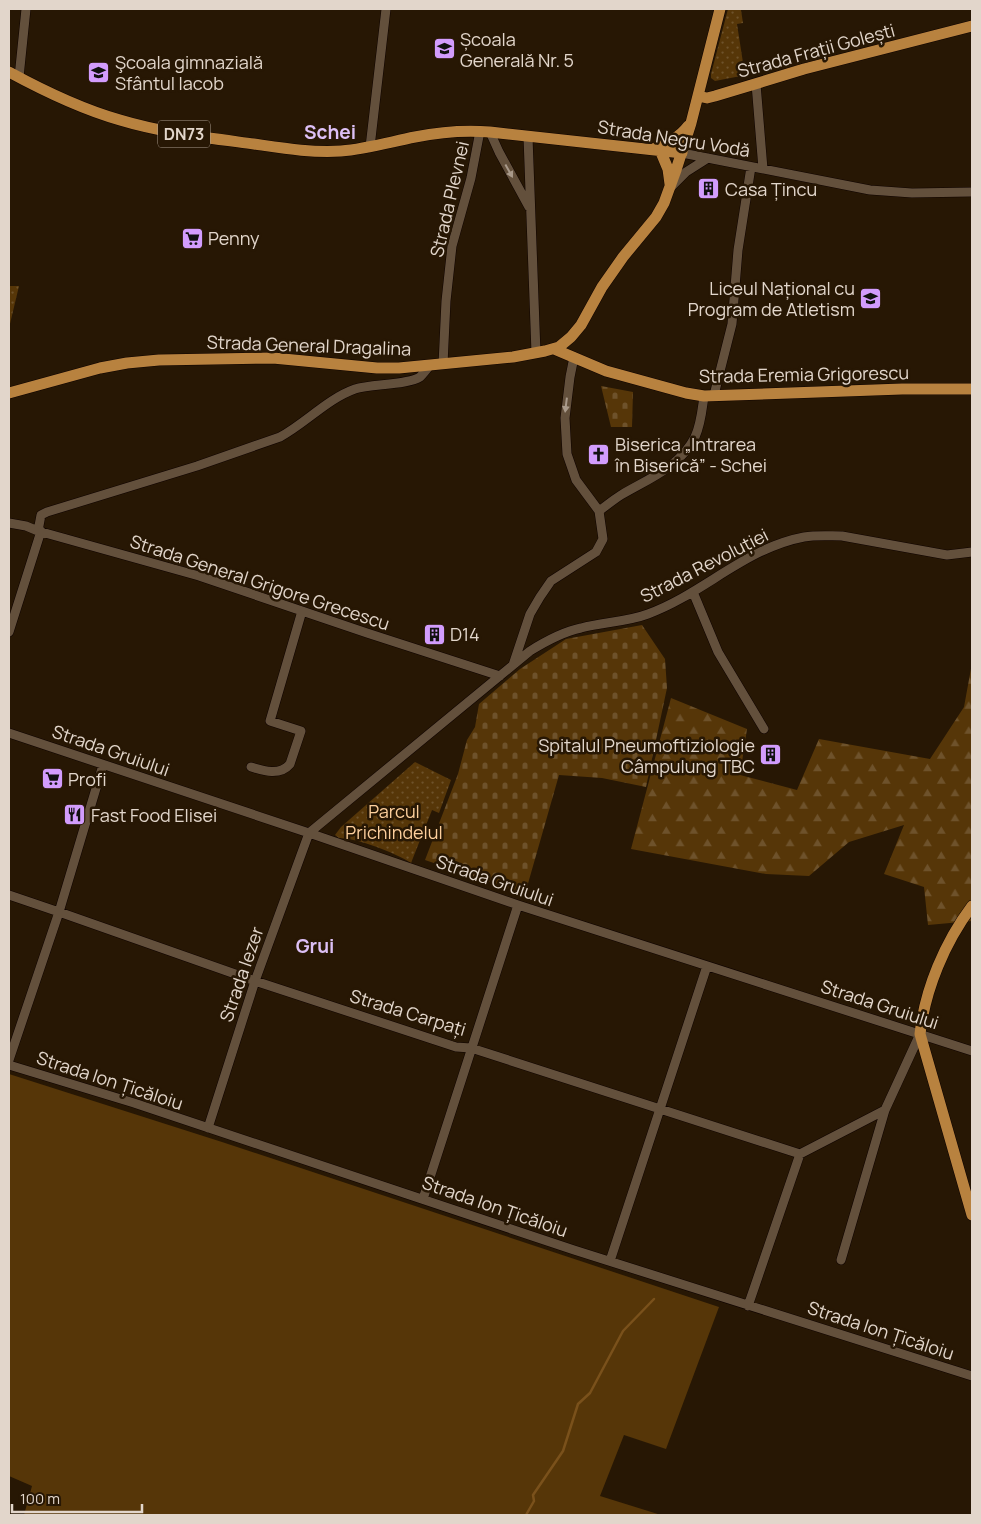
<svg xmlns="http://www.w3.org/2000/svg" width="981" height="1524" font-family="Manrope,sans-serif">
<defs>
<pattern id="forest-firs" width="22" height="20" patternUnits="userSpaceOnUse" patternTransform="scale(1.25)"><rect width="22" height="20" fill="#563608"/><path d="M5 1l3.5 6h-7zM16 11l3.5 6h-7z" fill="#6e522b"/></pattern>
<pattern id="cemetery-stones" width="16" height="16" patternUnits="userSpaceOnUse" patternTransform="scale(1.25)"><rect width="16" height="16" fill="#563608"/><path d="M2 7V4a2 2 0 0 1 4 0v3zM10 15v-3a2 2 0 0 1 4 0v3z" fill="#6e522b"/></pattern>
<pattern id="park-dots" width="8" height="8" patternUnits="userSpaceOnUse" patternTransform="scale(1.25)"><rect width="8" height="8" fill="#563608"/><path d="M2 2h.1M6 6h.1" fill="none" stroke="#6e522b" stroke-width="1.8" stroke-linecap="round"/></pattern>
</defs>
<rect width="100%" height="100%" fill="#271704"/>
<path fill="#563608" d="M9,1074L222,1142L719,1307L666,1449L624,1435L600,1496L661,1515H24L32,1486L9,1476Z"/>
<path fill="url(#forest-firs)" d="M972,663V921L928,925L924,887L884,874L904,825L849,842L809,876L766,874L631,849L671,698L747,729L740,775L797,790L819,739L930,759L964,707Z"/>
<path fill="url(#cemetery-stones)" d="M601,386L633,392L632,427H611Z
M642,625L665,659L667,688L646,787L602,778L559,775L525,894L425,860L458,774L467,740L475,727L479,704L520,669L566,639Z"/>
<path fill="url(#park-dots)" d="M728,9L741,10L743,23L737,24L744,69L750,68L746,75L715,81L711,78V74Z
M9,286H19L9,328Z
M415,762L451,780L439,813L432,810L411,863C396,853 357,838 339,838L335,835L341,827Z"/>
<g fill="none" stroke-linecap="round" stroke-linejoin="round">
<path stroke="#7a511b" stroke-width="2.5" d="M526,1515L534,1501L533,1495L563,1451L578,1404L590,1393L623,1331L654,1299"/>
<defs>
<path id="minor" d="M19,77L26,9
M756,84L763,169
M490,132L499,152L529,207
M528,137L536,353
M370,147L386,9
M682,153L870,190L912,193L972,192
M672,186L686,172L708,158
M443,364L446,301L452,246L471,178L480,131
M714,395L732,324L738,250L751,167
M599,511C606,506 613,500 621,495C648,479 680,467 695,437C701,424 702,410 704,396
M9,523L26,526L38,531L199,576L367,633L500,676
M38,531L41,515L47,512L197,466L280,437C306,423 327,399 355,389C371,384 408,385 420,377C423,374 427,369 430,365
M693,592L718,652L764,729
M9,632L41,531
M513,665L530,614L540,597L551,581L596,552L603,539L599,511L576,480L567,454L565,418L570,377L574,357
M9,733L309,833L518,905L972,1051
M251,767C264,771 280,776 290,764L301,731L270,721L302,611
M9,895L59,912L255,981L456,1047L471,1048L800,1154
M9,1060L59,912L103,765
M9,1065L134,1103L574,1250L972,1376
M208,1128L255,981L309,833L530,651C546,641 562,632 581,628C603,622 627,622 648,614C703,594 745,548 804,537C816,535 829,536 842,536L947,555L972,552
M423,1199L518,905
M841,1260L885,1110
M610,1261L707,966
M748,1306L800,1154L885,1110L920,1034"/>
<path id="major" d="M9,72C44,91 81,109 120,120C163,133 209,138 254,144C282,148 312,153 341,151C366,149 390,142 415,137C440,132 465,130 490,132L682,153
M698,96L707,98L715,96L804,69L972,26
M653,149C667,143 679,138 688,126
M660,150L668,169L670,184
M554,349L606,371L686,393L704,396L902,389H972
M9,393L100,368L127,363L159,360L273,358L377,368H399L513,357L545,351L559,347L571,337L581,325L602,287L623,257L656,217L664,203L676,170L691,123L720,9
M972,906C945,942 925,989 920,1034L972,1215"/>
</defs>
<use href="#minor" stroke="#0f0300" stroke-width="10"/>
<use href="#major" stroke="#0f0300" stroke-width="12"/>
<use href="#minor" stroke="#63503c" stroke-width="9"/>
<use href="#major" stroke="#b8823f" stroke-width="11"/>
</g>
<defs><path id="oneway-solid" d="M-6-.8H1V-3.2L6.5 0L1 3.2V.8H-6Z" transform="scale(1.25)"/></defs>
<g fill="#a99a8b">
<use href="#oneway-solid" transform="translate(509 171) rotate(61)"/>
<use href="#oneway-solid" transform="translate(566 405) rotate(97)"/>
</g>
<defs>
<symbol id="school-square" viewBox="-11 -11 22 22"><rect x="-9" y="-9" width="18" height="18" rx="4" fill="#d29cfd" stroke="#271704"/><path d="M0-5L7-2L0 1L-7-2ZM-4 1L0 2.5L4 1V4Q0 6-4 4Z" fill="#111"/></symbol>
<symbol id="building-square" viewBox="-11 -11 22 22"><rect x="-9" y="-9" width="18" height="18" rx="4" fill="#d29cfd" stroke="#271704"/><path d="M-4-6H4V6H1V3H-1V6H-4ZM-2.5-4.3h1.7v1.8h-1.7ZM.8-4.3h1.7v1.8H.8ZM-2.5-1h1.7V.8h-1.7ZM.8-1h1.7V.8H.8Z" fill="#111"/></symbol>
<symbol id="supermarket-square" viewBox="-11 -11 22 22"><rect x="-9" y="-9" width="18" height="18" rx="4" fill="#d29cfd" stroke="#271704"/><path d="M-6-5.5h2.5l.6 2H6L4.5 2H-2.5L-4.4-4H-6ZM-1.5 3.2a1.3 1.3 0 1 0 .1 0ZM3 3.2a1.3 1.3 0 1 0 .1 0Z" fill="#111"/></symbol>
<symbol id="university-square" viewBox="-11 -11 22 22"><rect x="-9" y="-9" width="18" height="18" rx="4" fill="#d29cfd" stroke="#271704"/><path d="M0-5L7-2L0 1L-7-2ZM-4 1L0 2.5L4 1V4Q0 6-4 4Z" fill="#111"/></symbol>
<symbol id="church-square" viewBox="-11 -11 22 22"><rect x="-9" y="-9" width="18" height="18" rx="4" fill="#d29cfd" stroke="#271704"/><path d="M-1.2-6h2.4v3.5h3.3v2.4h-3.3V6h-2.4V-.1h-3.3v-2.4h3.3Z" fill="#111"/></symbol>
<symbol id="restaurant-square" viewBox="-11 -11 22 22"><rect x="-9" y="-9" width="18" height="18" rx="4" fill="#d29cfd" stroke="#271704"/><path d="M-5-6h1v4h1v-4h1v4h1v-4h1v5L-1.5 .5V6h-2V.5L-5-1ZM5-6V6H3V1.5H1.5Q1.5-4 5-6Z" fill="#111"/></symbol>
</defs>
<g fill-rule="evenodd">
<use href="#school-square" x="432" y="36" width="25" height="25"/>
<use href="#school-square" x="86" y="60" width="25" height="25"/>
<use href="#building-square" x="696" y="176" width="25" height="25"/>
<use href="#supermarket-square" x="180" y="226" width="25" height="25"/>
<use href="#university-square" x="858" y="286" width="25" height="25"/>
<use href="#church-square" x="586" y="442" width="25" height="25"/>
<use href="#building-square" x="422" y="622" width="25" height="25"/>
<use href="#building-square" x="758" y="742" width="25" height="25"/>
<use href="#supermarket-square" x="40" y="766" width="25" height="25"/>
<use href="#restaurant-square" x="62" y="802" width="25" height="25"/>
</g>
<g text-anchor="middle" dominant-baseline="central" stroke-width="5" stroke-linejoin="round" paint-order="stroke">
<rect fill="#271704" stroke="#aa9d8f" stroke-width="1" x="158" y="120.5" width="52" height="27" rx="4"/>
<g font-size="16" font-weight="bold" fill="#e2d6cb">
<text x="184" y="134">DN73</text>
</g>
<g font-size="18" fill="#e2d6cb" stroke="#271704" text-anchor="start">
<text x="460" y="39">Școala<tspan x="460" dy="21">Generală Nr. 5</tspan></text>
<text x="115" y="62">Şcoala gimnazială<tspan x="115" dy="21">Sfântul Iacob</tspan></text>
<text x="725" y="189">Casa Țincu</text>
<text x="208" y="238">Penny</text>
<text x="855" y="288" text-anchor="end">Liceul Național cu<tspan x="855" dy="21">Program de Atletism</tspan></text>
<text x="615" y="444">Biserica „Intrarea<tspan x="615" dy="21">în Biserică” - Schei</tspan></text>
<text x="450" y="634">D14</text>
<text x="755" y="745" text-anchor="end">Spitalul Pneumoftiziologie<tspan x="755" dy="21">Câmpulung TBC</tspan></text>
<text x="68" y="779">Profi</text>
<text x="91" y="815">Fast Food Elisei</text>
</g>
<g font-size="18" fill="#e2d6cb" stroke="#271704">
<text transform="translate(816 50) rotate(-15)">Strada Frații Golești</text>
<text transform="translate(674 138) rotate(9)">Strada Negru Vodă</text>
<text transform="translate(449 199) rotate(-77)">Strada Plevnei</text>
<text transform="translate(309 345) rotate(2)">Strada General Dragalina</text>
<text transform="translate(804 374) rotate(-1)">Strada Eremia Grigorescu</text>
<text transform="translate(704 565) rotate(-27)">Strada Revoluției</text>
<text transform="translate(260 582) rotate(18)">Strada General Grigore Grecescu</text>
<text transform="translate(111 750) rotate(19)">Strada Gruiului</text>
<text transform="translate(495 880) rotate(19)">Strada Gruiului</text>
<text transform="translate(241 974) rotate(-71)">Strada Iezer</text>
<text transform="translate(880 1004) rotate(18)">Strada Gruiului</text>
<text transform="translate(408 1012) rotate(17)">Strada Carpați</text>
<text transform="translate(110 1080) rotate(18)">Strada Ion Țicăloiu</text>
<text transform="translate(495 1206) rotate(19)">Strada Ion Țicăloiu</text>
<text transform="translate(881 1330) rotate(18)">Strada Ion Țicăloiu</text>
</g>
<g font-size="18" fill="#fdcf9c" stroke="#271704">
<text x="394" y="811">Parcul<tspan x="394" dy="21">Prichindelul</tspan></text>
</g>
<g font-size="19" font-weight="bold" fill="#ddc0f6" stroke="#271704">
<text x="330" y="132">Schei</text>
<text x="315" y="946">Grui</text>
</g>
</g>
<rect width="981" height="1524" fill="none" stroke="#e2d6cb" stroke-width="20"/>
<path d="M12 1504v8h130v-8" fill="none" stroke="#e2d6cb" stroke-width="2.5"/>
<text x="20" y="1504" font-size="15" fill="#e2d6cb" stroke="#271704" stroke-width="4" paint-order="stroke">100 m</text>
</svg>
